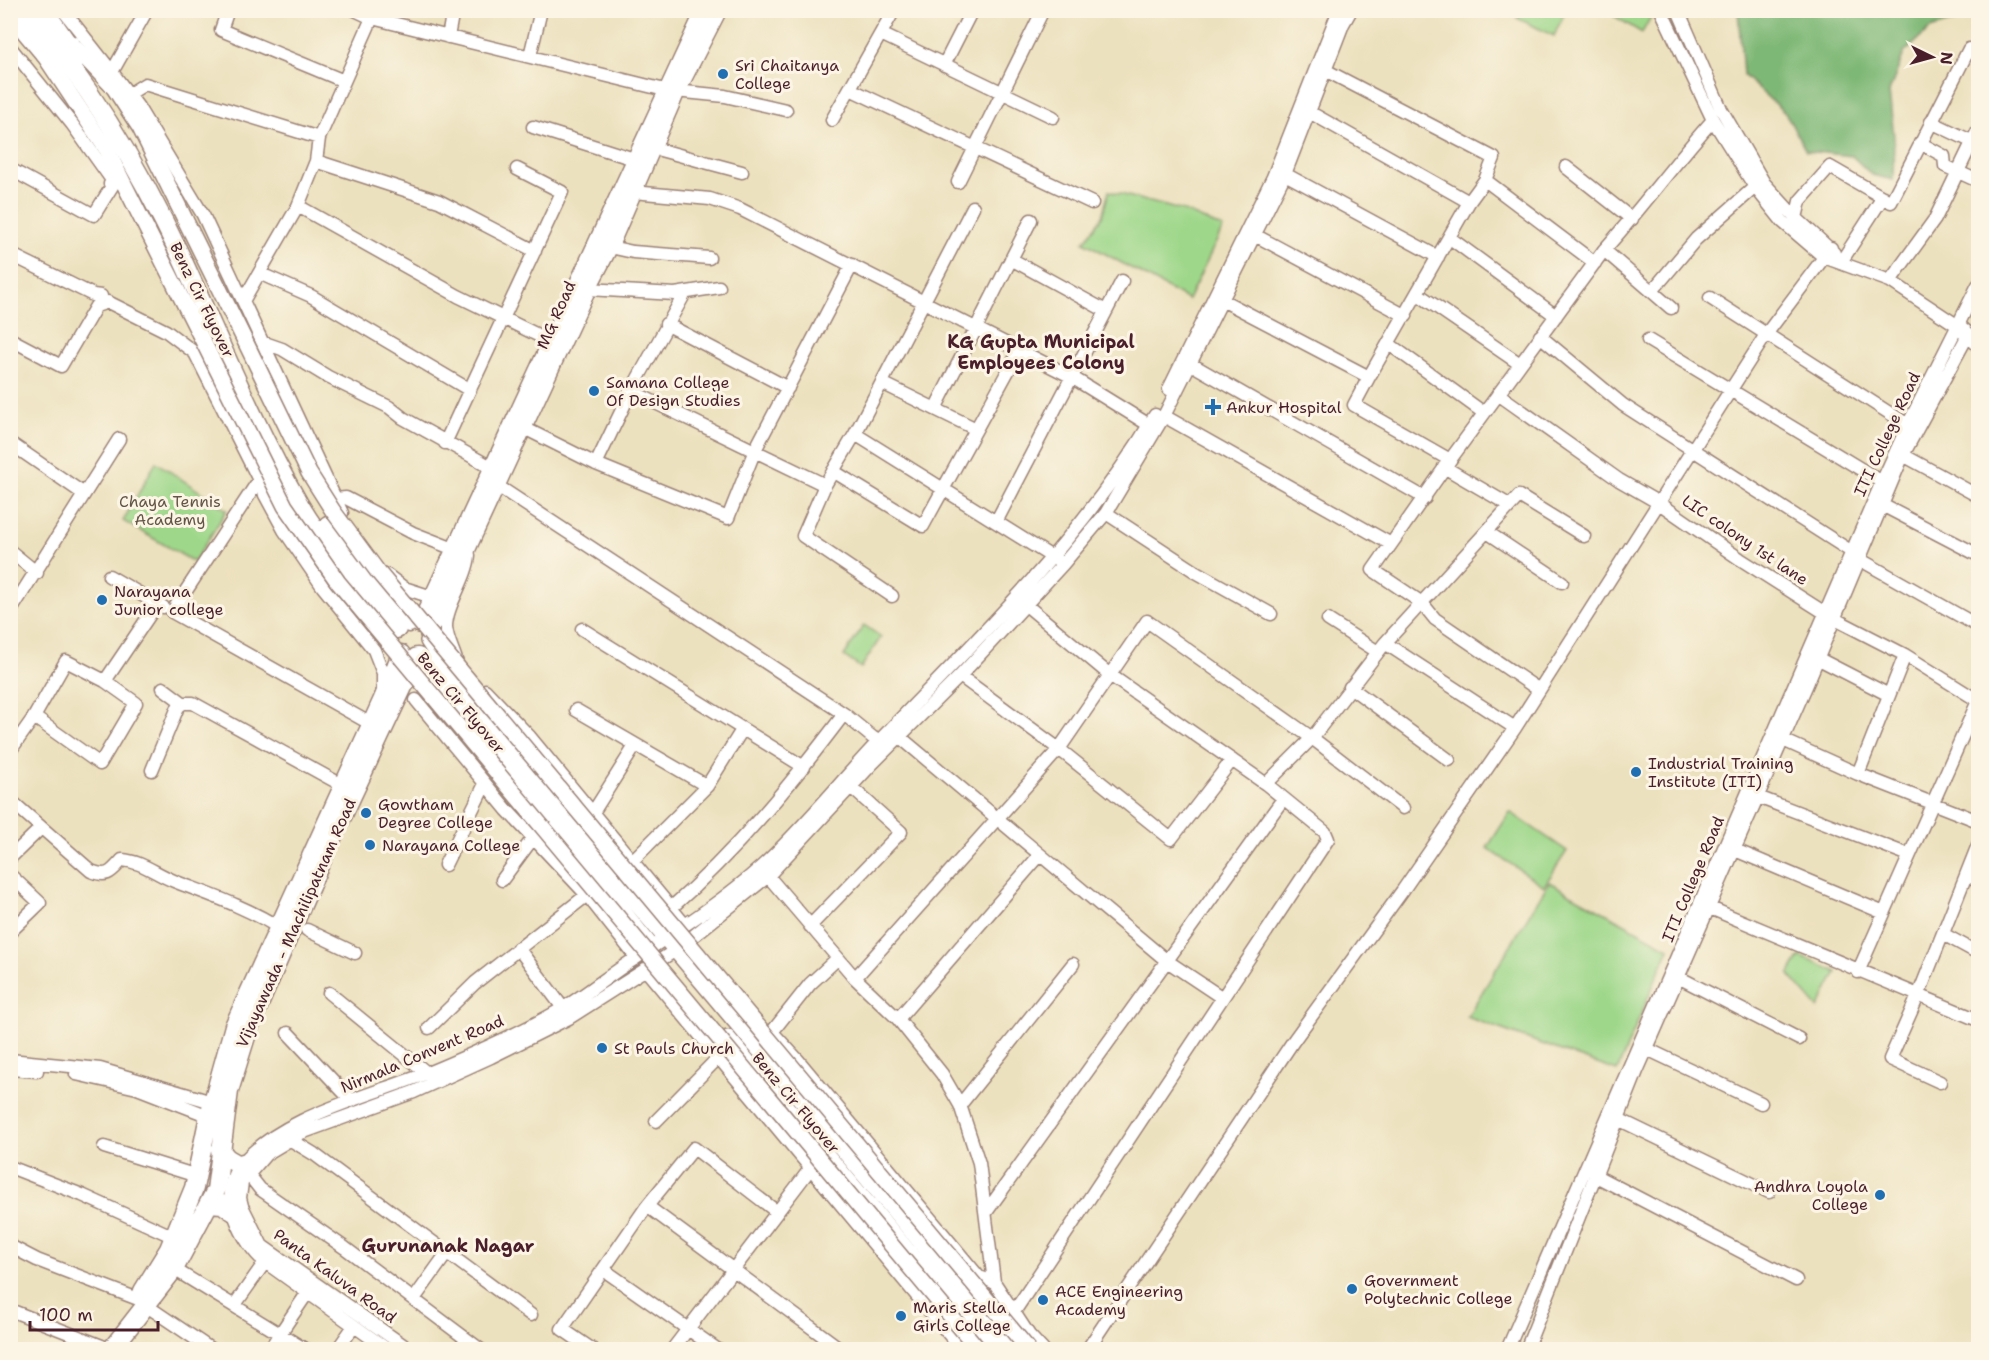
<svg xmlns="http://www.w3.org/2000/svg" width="1989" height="1360" font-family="'Shantell Sans',sans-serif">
<rect width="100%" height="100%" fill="#fcf5e5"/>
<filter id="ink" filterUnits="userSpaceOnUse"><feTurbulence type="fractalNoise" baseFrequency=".0167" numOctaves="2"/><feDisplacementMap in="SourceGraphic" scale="12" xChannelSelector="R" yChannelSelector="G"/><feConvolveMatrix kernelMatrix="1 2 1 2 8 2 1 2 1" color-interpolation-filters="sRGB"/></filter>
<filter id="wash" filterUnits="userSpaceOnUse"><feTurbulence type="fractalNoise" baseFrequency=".008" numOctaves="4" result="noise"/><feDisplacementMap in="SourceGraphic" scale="24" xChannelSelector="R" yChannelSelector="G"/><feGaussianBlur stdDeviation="1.35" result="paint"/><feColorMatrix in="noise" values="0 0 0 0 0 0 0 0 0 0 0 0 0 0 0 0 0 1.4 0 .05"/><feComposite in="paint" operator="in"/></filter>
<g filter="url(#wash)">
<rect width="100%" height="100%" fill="#ece1be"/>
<path fill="#9ed78a" stroke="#747b5a" stroke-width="1.5" d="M1521,11H1556L1564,14L1554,36L1517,18Z
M1606,11H1651L1652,15L1642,33Z
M1109,191L1184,211L1223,228L1188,300L1084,242L1102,217Z
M156,462L227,510L194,562L123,521Z
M864,625L881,637L861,668L844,656Z
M1510,812L1567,851L1544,886L1487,848Z
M1549,882L1669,948L1617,1071L1467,1017Z
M1800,956L1837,972L1818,1008L1789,975Z"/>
<path fill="#7eb876" stroke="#646c50" stroke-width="1.5" d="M1738,11H1949L1956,21L1930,29L1904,53L1889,92L1894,137L1893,180L1872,175L1852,156L1806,151L1786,114L1743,75Z"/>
</g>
<g filter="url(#ink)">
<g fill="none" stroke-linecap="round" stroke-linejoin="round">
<defs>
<path id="minor" d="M63,10L112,72
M147,10L112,72L138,107L203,215L342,513
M228,10L221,30L344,81
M355,10L372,18
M1661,10L1713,120L1755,187L1783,222L1824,257L1890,281L1958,326
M1678,10L1721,109L1764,183L1796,218L1834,253
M881,34L1053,117
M448,37L453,10
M10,47L72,124L114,183
M530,56L541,10
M944,65L972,10
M850,89L1092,203
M129,94L145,84L319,138
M1311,113L1469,202
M832,120L894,10
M1931,122L1973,142
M533,127L634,159
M1920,143L1944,156L1945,166L1978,181
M653,148L742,172
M316,161L439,201L535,251
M1566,167L1632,219
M10,169L94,215L114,183L110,184
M1285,174L1438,257
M1485,180L1595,263
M958,182L1043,10
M633,192L710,199L740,209L1070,376L1154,428
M298,206L458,296L558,345
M1796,218L1800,201L1830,167L1891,202L1969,49
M1251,233L1406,316
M1450,238L1556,316
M610,247L633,252L709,258
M1604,250L1671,308
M10,254L93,295L101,296
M1011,259L1106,311
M1841,262L1883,197
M261,274L311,296L468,389
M1890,281L1935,219L1978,130
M588,289L675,294L719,287
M1653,290L1696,239L1755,187
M1418,294L1520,364
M1710,298L1908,425
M243,301L298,206L316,161L319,138L372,18L665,90L725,96L786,110
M1224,301L1369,377L1469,202L1485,180L1494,158L1325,70
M666,324L788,388
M1540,336L1623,405L1852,552
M10,339L61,366L96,306L108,302L166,331L195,353L259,480L172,612L371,724
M1648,340L1882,482
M262,342L282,349L328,377L389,407L403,418L491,467
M1389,344L1484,413
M1191,364L1425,498
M1369,377L1354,405L1450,460
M882,383L976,429
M1169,389L1273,177L1339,10
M631,391L825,485
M1498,394L1619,480L1659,503L1740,559L1833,618L1905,655L1977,700L1978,697
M935,409L1031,220
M1164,416L1391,544
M524,428L596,464L728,518L755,450L852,265
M855,434L1060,562
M10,443L84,494
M445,443L562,192L517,169
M1903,455L1978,496
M596,464L631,391L685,293
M1444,467L1509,505
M833,471L923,526L1019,351
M260,474L265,495L284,530L323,587L374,650L383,673V692
M496,485L844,714L883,746
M334,499L346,498L413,533L454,549
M1882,505L1978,555
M1106,513L1196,572L1271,614
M997,520L1122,281
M1487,532L1562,582
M10,551L37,573
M1859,559L1978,626
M387,575L404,588L432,597
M109,576L163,607
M892,596L803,536L825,485L855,434L973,207
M10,612L119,439
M1328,620L1378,652
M582,629L804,767
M1385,643L1515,728
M1817,658L1889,695
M457,663C454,651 447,640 446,627C446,605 467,579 469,555
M960,676L1059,749L1171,839L1232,760
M105,681L157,604
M1350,687L1449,760
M163,688L183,703
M485,690L530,737L685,925
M1539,690L1435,619L1422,603L1373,570L1450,460L1604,250C1642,208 1675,162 1713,120
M416,700L507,810L587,895L636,957
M576,710L707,786
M900,737L1167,961L1221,997
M1783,740L1858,774L1978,821
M10,751L34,717L66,661L105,681L136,703L100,764L34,717
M152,770L178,707L183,703H193L342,785
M1858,774L1905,655
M1266,784L1312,738L1385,643L1519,496L1584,536
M1758,797L1909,855
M10,800L91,871C108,878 111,872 122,860C141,861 156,874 174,881C210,895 244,906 278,927
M592,814L635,746
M1735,850L1884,913
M10,858L41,828
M633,860L707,786L742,730
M445,865L485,784
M1967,874L1978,881
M10,875L40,903L10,932
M768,876L855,978L898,1019L942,1074L960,1105L979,1163L994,1282L1029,1335L1043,1350
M502,880L533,838
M1703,905L1978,1020
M671,908C736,851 792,783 844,714
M810,926L901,832L851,787
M307,930L355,953
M1943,934L1978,953
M518,948L563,1008
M645,969L962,1350
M1858,972L1978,701
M855,978L1059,749L1147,621L1312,738L1403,808
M1680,978L1799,1039
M329,993L427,1073
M898,1019L1039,856
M429,1028L475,983L587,895
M772,1032L810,984L838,958
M288,1033L352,1101
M773,1033L798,1060L979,1277L994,1282
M1647,1049L1761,1103
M10,1060L100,1069L212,1102
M10,1069L37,1071
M76,1074L137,1088L209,1116
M1940,1082L1890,1059L1918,996L1978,845
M960,1105L1073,964
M1618,1119L1769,1192
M656,1121L719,1057
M291,1140L314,1154L531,1315
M104,1147L197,1176
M10,1167L82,1195L174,1237
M249,1175L260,1189L345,1248L481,1350
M1596,1176L1796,1280
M647,1206L842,1350
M987,1211L1283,799
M10,1246L37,1260L138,1299
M169,1266L306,1350
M604,1270L718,1350
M414,1299L447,1253
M147,1306L212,1350
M234,1306L265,1262
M10,1310L102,1346
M1014,1312L1328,839L1325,832L1266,784L1110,675L1026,605
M269,1350L308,1292
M337,1350L354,1326
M388,1350L265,1262C243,1244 218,1195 238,1168C278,1117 367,1097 425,1074C471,1055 519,1034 562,1009C587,994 609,975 633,960C676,931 722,902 761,867C803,829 839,783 878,742C978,638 1081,540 1155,415
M410,1350L262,1246L242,1206L240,1198L242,1182L266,1154L301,1133L414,1092L491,1057L569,1018L676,950L768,876L872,764L960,676L1063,564L1106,513L1164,416L1285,174L1343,24L1351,10
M593,1350L562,1329L647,1206L694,1148L777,1212
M672,1350L810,1169
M1087,1350L1294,1040L1403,890L1515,728L1767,333L1831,248
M1507,1350L1882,482L1908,425L1978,285
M1526,1350L1637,1071L1807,684L1903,455L1968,335L1978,346"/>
<path id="major" d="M10,15L46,58L107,150L199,333
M71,43L114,88L140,128L245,341
M1958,326L1968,335
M419,625L704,10
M428,635L588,289L610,247L677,92L719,10
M428,641L457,685L525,771L1011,1350
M419,656L651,946
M728,1038L992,1350"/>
<path id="highway" d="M26,10C90,84 141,171 182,259C220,341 254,426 299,504C326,550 363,589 397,629
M44,10L77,57
M328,525L409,623
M220,1150L227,1158L239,1165L243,1163
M210,1203L222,1204L234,1212
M143,1291L169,1249L194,1188L209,1116L234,1026L383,699L401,654
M111,1350L174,1269L216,1190L229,1091L248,1030L318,868L417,657"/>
</defs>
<use href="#minor" stroke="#9b8074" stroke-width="15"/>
<use href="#major" stroke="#9b8074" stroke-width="18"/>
<use href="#highway" stroke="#9b8074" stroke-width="21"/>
<use href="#minor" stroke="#fff" stroke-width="12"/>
<use href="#major" stroke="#fff" stroke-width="15"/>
<use href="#highway" stroke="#fff" stroke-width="18"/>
<defs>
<path id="major-bridge" d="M199,333L285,506L338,582L979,1350
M245,341L309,473L333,511L378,572L1029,1350"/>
</defs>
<use href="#major-bridge" stroke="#9b8074" stroke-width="18" stroke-linecap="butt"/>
<use href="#major-bridge" stroke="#fff" stroke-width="15"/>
</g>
</g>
<g fill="#1f6fb2" stroke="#fcf5e5" stroke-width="2">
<circle cx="723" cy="74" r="6"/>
<circle cx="594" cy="391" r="6"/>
<path d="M1210 398h6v6h6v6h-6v6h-6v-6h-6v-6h6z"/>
<circle cx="102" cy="600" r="6"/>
<circle cx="1636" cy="772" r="6"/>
<circle cx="366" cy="813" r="6"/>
<circle cx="370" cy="845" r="6"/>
<circle cx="602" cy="1048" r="6"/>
<circle cx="1880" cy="1195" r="6"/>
<circle cx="1352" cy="1289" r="6"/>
<circle cx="1043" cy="1300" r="6"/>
<circle cx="901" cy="1316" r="6"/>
</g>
<g text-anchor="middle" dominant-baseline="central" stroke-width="6" stroke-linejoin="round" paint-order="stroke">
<g font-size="16" fill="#4a1f2b" stroke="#fcf5e5" text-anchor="start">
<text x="735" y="65">Sri Chaitanya<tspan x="735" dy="18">College</tspan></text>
<text x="606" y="382">Samana College<tspan x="606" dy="18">Of Design Studies</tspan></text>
<text x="1226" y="407">Ankur Hospital</text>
<text x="114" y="591">Narayana<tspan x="114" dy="18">Junior college</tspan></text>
<text x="1648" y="763">Industrial Training<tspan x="1648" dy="18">Institute (ITI)</tspan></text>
<text x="378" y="804">Gowtham<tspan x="378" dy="18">Degree College</tspan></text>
<text x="382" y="845">Narayana College</text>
<text x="614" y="1048">St Pauls Church</text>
<text x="1868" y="1186" text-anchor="end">Andhra Loyola<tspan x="1868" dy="18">College</tspan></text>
<text x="1364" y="1280">Government<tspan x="1364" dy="18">Polytechnic College</tspan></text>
<text x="1055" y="1291">ACE Engineering<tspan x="1055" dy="18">Academy</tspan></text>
<text x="913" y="1307">Maris Stella<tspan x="913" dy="18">Girls College</tspan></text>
</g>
<g font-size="16" fill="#4a1f2b" stroke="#fcf5e5">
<text transform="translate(202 300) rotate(64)">Benz Cir Flyover</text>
<text transform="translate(556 315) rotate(-66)">MG Road</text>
<text transform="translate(1887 434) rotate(-65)">ITI College Road</text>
<text transform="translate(1745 540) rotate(34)">LIC colony 1st lane</text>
<text transform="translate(461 703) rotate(50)">Benz Cir Flyover</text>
<text transform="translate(1693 879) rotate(-67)">ITI College Road</text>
<text transform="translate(296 923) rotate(-66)">Vijayawada - Machilipatnam Road</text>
<text transform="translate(422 1054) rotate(-23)">Nirmala Convent Road</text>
<text transform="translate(796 1103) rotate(50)">Benz Cir Flyover</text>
<text transform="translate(335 1276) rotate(36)">Panta Kaluva Road</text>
</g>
<g font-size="16" fill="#635648" stroke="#fcf5e5">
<text x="170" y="501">Chaya Tennis<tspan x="170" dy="18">Academy</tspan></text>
</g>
<g font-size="18" font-weight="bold" fill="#4a1f2b" stroke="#fcf5e5">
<text x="1041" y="342">KG Gupta Municipal<tspan x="1041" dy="21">Employees Colony</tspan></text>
<text x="448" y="1246">Gurunanak Nagar</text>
</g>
</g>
<rect width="1989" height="1360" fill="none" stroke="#fcf5e5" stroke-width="36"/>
<g transform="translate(1932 57) rotate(95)" stroke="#fcf5e5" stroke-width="4.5" paint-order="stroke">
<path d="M0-4.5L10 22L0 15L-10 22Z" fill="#4a1f2b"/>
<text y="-9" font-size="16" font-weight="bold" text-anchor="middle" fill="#4a1f2b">N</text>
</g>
<path d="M30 1321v9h128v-9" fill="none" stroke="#4a1f2b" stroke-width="3"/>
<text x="39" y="1321" font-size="18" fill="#4a1f2b" stroke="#fcf5e5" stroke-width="4.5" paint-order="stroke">100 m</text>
</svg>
